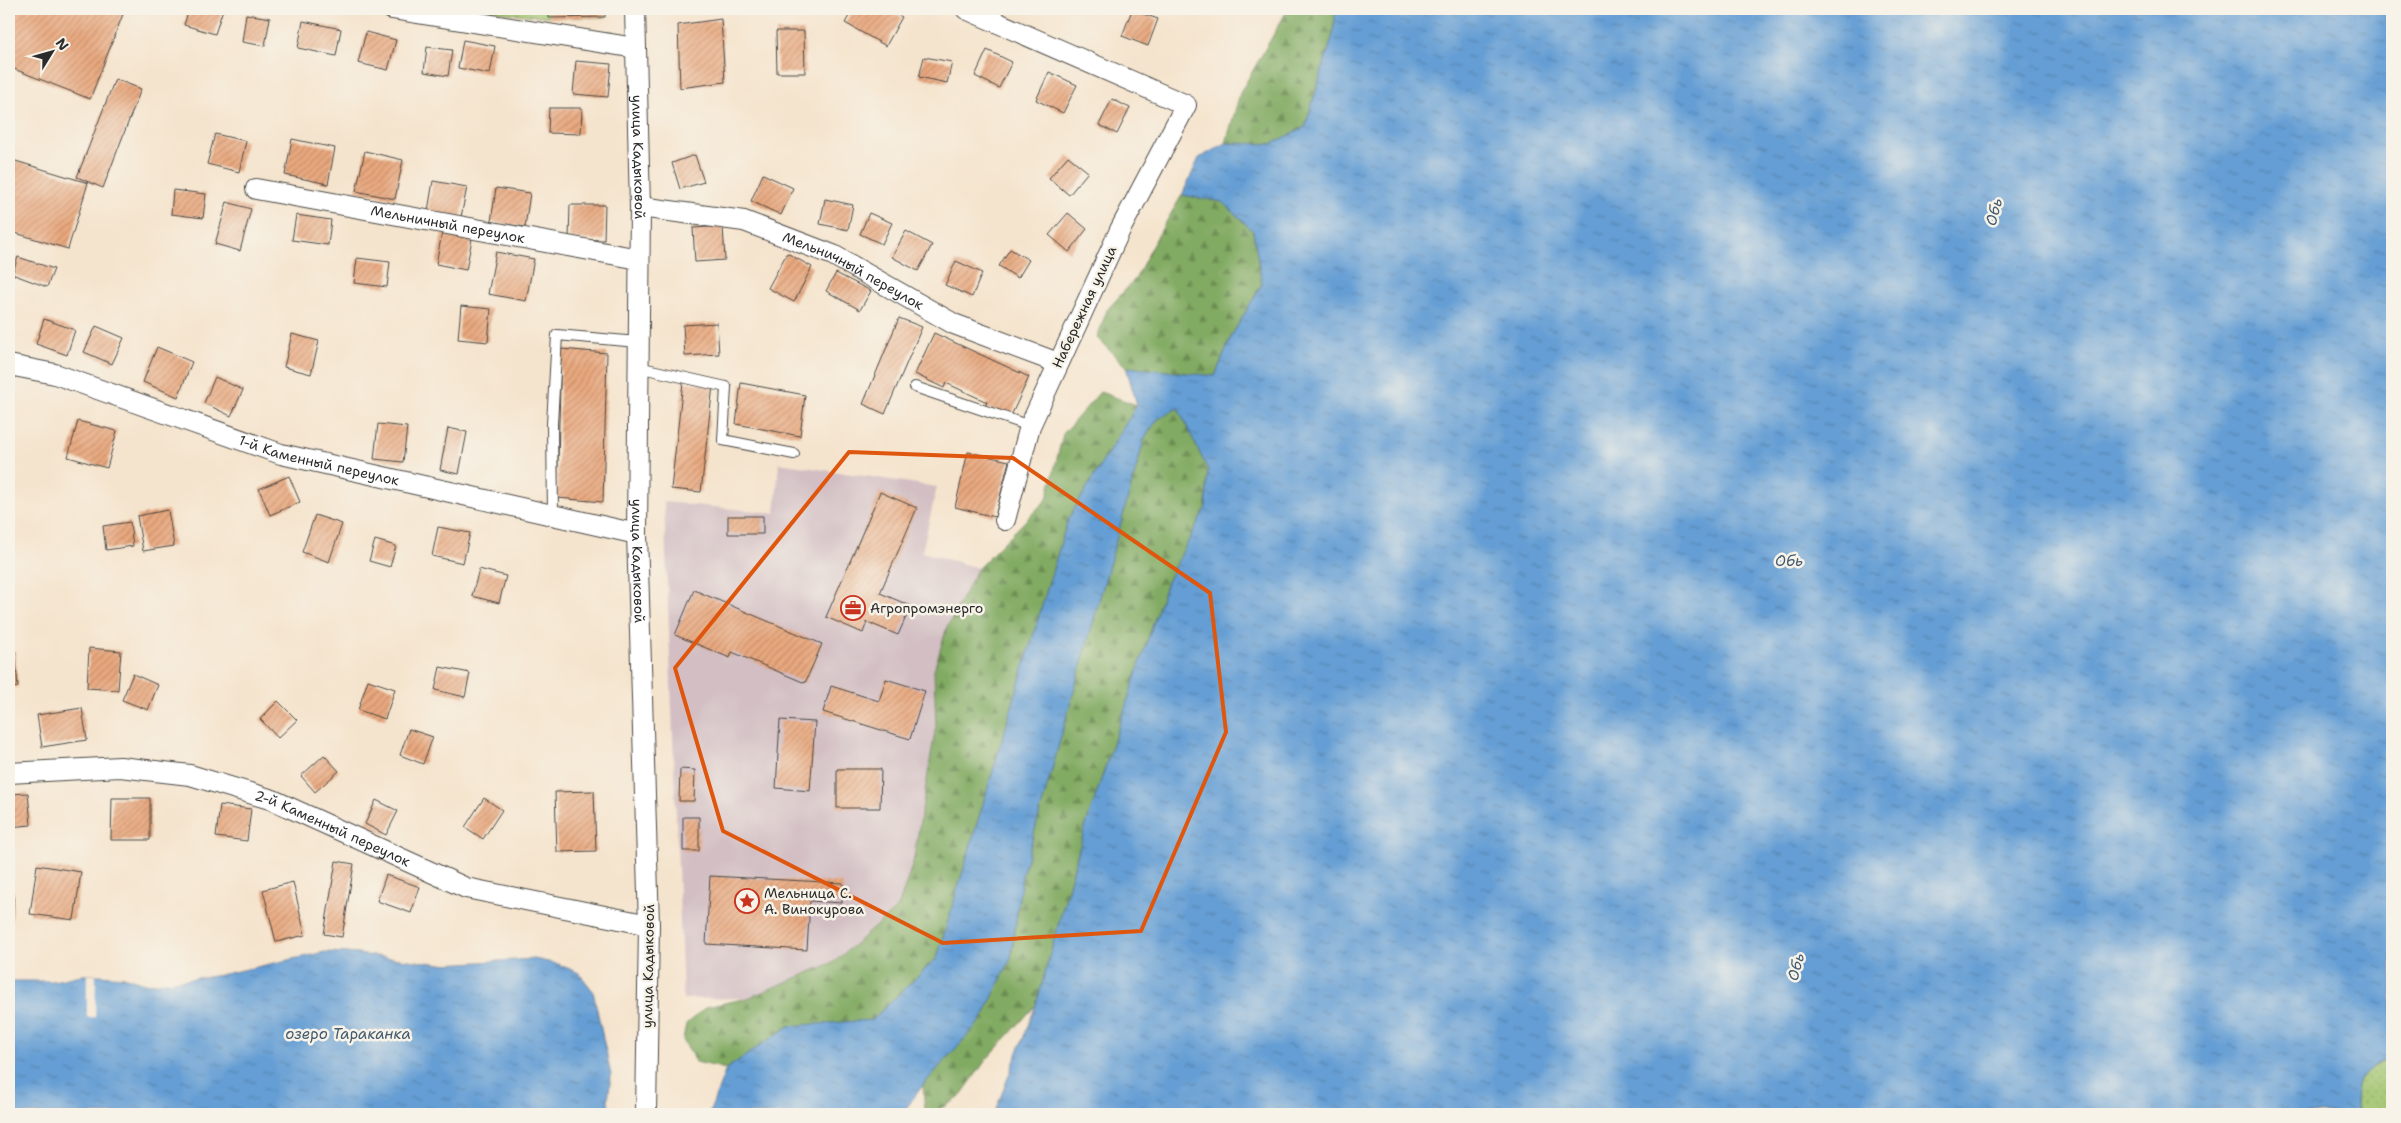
<svg xmlns="http://www.w3.org/2000/svg" width="2401" height="1123" font-family="'Shantell Sans',sans-serif">
<defs>
<pattern id="grass-dots" width="8" height="8" patternUnits="userSpaceOnUse" patternTransform="scale(1.25)"><rect width="8" height="8" fill="#a2c56f"/><path d="M2 2h.1M6 6h.1" fill="none" stroke="#8ca960" stroke-width="1.8" stroke-linecap="round"/></pattern>
<pattern id="forest-firs" width="22" height="20" patternUnits="userSpaceOnUse" patternTransform="scale(1.25)"><rect width="22" height="20" fill="#81aa62"/><path d="M5 1l3.5 6h-7zM16 11l3.5 6h-7z" fill="#6a8b51"/></pattern>
<pattern id="water-ripples" width="26" height="14" patternUnits="userSpaceOnUse" patternTransform="scale(1.25)"><rect width="26" height="14" fill="#659ed4"/><path d="M2 4q2-2 4 0t4 0M15 11q2-2 4 0t4 0" fill="none" stroke="#5381ac"/></pattern>
<pattern id="building-hatch" width="6" height="6" patternUnits="userSpaceOnUse" patternTransform="scale(1.25)"><rect width="6" height="6" fill="#eaa97f"/><path d="M-1 1l2-2M0 6l6-6M5 7l2-2" fill="none" stroke="#be8a68"/></pattern>
</defs>
<rect width="100%" height="100%" fill="#f7f3e8"/>
<filter id="ink" filterUnits="userSpaceOnUse"><feTurbulence type="fractalNoise" baseFrequency=".02" numOctaves="2"/><feDisplacementMap in="SourceGraphic" scale="10" xChannelSelector="R" yChannelSelector="G"/><feConvolveMatrix kernelMatrix="1 2 1 2 8 2 1 2 1" color-interpolation-filters="sRGB"/></filter>
<filter id="wash" filterUnits="userSpaceOnUse"><feTurbulence type="fractalNoise" baseFrequency=".0096" numOctaves="4" result="noise"/><feDisplacementMap in="SourceGraphic" scale="20" xChannelSelector="R" yChannelSelector="G"/><feGaussianBlur stdDeviation="1.12" result="paint"/><feColorMatrix in="noise" values="0 0 0 0 0 0 0 0 0 0 0 0 0 0 0 0 0 1.4 0 .05"/><feComposite in="paint" operator="in"/></filter>
<g filter="url(#wash)">
<rect width="100%" height="100%" fill="#f5e4cd"/>
<path fill="#d2bec3" d="M779,463L937,487L922,552L978,568L947,627L934,670L936,726L913,863L898,907L834,962L748,998L683,999L664,502L775,513Z"/>
<path fill="url(#grass-dots)" stroke="#66784d" d="M2384,1060L2392,1064V1114H2356C2356,1084 2356,1076 2384,1060Z"/>
<path fill="url(#forest-firs)" stroke="#566a46" d="M1288,9H1336L1333,35L1305,127L1272,144L1226,143L1240,93Z
M1182,195L1223,202L1253,231L1262,284L1232,335L1215,376L1126,367L1097,338L1107,310L1136,278L1153,244Z
M1100,392L1137,405L1068,519L937,958L872,1020L789,1026L726,1069L696,1062L683,1040L686,1024L706,1007L748,998L834,962L898,907L913,863L936,726L934,670L947,627L978,568L1047,499L1063,434Z
M1178,407L1208,470L1206,507L1167,582L1085,828L1036,1005L986,1060L959,1098L931,1114H925L923,1085L982,1019L1011,958L1022,876L1145,437L1158,419Z"/>
<path fill="#a2c56f" stroke="#66784d" d="M479,9H605V17C562,18 521,16 479,9Z"/>
<path fill="url(#water-ripples)" stroke="#486480" d="M1336,9H2392V1064L2383,1060C2356,1076 2356,1084 2356,1114H994L1036,1005L1085,828L1167,582L1206,507L1208,470L1178,408L1158,419L1145,437L1022,876L1011,958L982,1019L923,1085L902,1114H709L726,1069L789,1026L872,1020L937,958L1068,519L1137,405L1126,367L1215,376L1232,335L1262,284L1253,231L1223,202L1182,195L1199,158L1226,143L1272,144L1305,127L1333,35Z
M325,952L349,953L442,964L534,959L558,964L579,973L593,991L611,1075L608,1100L609,1114H9V981H54L81,975H98L126,977L148,984L215,976Z"/>
<path fill="#f5e4cd" d="M87,975H96L95,1017H87Z"/>
<g id="blocks">
<path fill="url(#building-hatch)" d="M9,9H125L90,99L9,67Z
M189,9H223L215,34L184,25Z
M549,9H605V17L549,18Z
M853,9H887L902,17L886,46L845,23Z
M1132,10L1158,19L1148,46L1122,36Z
M246,14L270,18L265,46L242,42Z
M721,19L725,82L680,88L678,25Z
M303,21L341,29L336,56L298,48Z
M776,31H804L805,73H777Z
M366,32L396,40L388,70L358,63Z
M463,40L495,46L490,74L458,68Z
M427,47L452,50L448,76L424,72Z
M987,50L1012,62L999,88L975,76Z
M924,57L952,62L947,83L919,77Z
M576,61L611,64L608,97L573,94Z
M1049,72L1077,85L1063,113L1036,100Z
M115,79L141,89L103,188L77,177Z
M1112,99L1130,108L1117,134L1099,125Z
M549,108H582L581,134L548,133Z
M215,134L246,141L239,172L207,164Z
M292,139L335,148L328,184L285,175Z
M365,151L403,160L395,199L356,191Z
M695,155L704,182L680,189L672,163Z
M1068,156L1088,172L1069,195L1049,178Z
M9,159L88,183L68,249L9,231Z
M763,174L793,188L781,215L751,201Z
M433,181L467,187L461,217L428,211Z
M496,188L530,193L525,227L491,222Z
M173,190L206,194L203,218L171,214Z
M825,199L853,205L848,230L820,224Z
M227,202L251,209L240,251L215,244Z
M570,205H605L604,240L569,239Z
M869,213L892,223L882,244L860,234Z
M1068,213L1087,229L1069,252L1049,235Z
M296,215L331,220L328,245L292,240Z
M723,226L725,260L695,262L693,228Z
M906,231L932,245L918,271L892,257Z
M442,233L472,239L466,270L436,264Z
M1010,249L1029,260L1018,278L999,266Z
M496,252L534,259L526,301L488,294Z
M787,253L812,267L794,302L768,288Z
M18,257L54,269L47,287L12,274Z
M357,258L390,262L387,287L354,283Z
M956,261L982,273L972,297L945,285Z
M836,273L871,291L860,310L826,291Z
M461,306L491,309L488,342L458,339Z
M899,318L922,327L885,414L863,404Z
M44,319L75,330L67,355L36,344Z
M717,323L719,354L685,356L683,325Z
M96,326L124,338L112,364L84,352Z
M934,333L1029,377L1010,418L985,407L987,402L946,383L944,388L915,374Z
M292,334L319,341L311,374L284,367Z
M157,347L192,362L178,397L143,382Z
M561,349L607,353L603,502L557,498Z
M215,377L243,390L231,416L204,403Z
M683,382L713,385L701,492L671,489Z
M741,383L805,395L800,436L736,424Z
M78,421L117,431L107,468L68,457Z
M378,424L407,427L403,462L374,459Z
M448,428L467,432L459,474L440,470Z
M968,452L1009,461L995,517L955,507Z
M289,476L300,502L270,515L259,489Z
M880,492L917,508L880,593L911,606L898,635L867,622L863,633L826,617Z
M168,510L174,546L143,551L137,516Z
M315,515L342,524L329,562L302,552Z
M728,516H763V534H728Z
M130,522L133,546L106,550L103,526Z
M438,527L470,533L463,563L432,556Z
M375,540L396,546L390,567L369,561Z
M479,569L506,576L499,603L472,596Z
M694,590L822,644L805,683L732,652L730,658L675,635Z
M89,648L121,651L118,690L87,688Z
M9,651H15L18,687L9,688Z
M440,667L470,673L465,697L435,690Z
M133,674L158,685L148,710L122,700Z
M886,679L925,691L910,739L823,712L831,686L879,701Z
M368,680L395,689L385,719L358,710Z
M278,701L297,720L278,738L260,719Z
M82,708L87,740L42,747L37,715Z
M780,720L815,722L810,791L776,788Z
M409,729L433,737L423,764L400,755Z
M324,755L339,771L315,792L301,776Z
M680,769L695,770L694,801H679Z
M837,769H881L880,808H837Z
M594,791L596,851L557,852L555,792Z
M28,793L31,825L9,827V794Z
M112,798H150V840H111Z
M484,798L502,810L483,839L465,827Z
M376,800L398,811L386,835L365,824Z
M220,805L251,809L247,841L216,837Z
M683,817H699V851H683Z
M336,861L354,864L342,937L324,934Z
M37,865L81,872L74,920L30,914Z
M386,875L420,887L411,913L377,901Z
M710,876L843,883L842,903L810,901L807,950L706,944Z
M293,882L305,935L276,942L263,890Z
M9,893L14,894L12,919L9,918Z"/>
</g>
</g>
<g filter="url(#ink)">
<use href="#blocks" fill-opacity="0" stroke="#494743" stroke-width="1"/>
<g fill="none" stroke-linecap="round" stroke-linejoin="round">
<defs>
<path id="lane" d="M638,367L726,387L723,440L794,454
M915,387L1030,426
M553,515L552,424L557,335L638,342"/>
<g id="street">
<path d="M392,9L636,48"/>
<path id="s1" d="M635,9L640,207L637,534L649,925L646,1114"/>
<path d="M966,9L1186,105L1120,230L1030,426L1005,520"/>
<path id="s2" d="M256,189L639,259"/>
<path id="s3" d="M640,207L744,221L833,255L954,324L1058,363"/>
<path id="s4" d="M9,365L55,374L281,454L637,534"/>
<path id="s5" d="M9,773L120,767L190,775L273,800L466,888L649,925"/>
</g>
</defs>
<use href="#lane" stroke="#494743" stroke-width="12"/>
<use href="#street" stroke="#494743" stroke-width="22"/>
<use href="#lane" stroke="#fff" stroke-width="10"/>
<use href="#street" stroke="#fff" stroke-width="20"/>
</g>
</g>
<path fill="none" stroke="#df570e" stroke-width="4" stroke-linejoin="round" d="M849,452L1013,458L1210,593L1226,732L1141,931L943,943L723,831L675,668Z"/>
<defs>
<symbol id="office-ring" viewBox="-11 -11 22 22"><circle r="9.5" fill="#f7f3e8" stroke="#c8321e" stroke-width="1.5"/><path d="M-6-3h4V-5.5h4V-3h4V5H-6ZM-1-4.5V-3h2v-1.5ZM-6 0V1H6V0Z" fill="#c8321e"/></symbol>
<symbol id="sight-ring" viewBox="-11 -11 22 22"><circle r="9.5" fill="#f7f3e8" stroke="#c8321e" stroke-width="1.5"/><path d="M0-6L1.8-2.2L6-1.7L2.9 1.2L3.7 5.4L0 3.3L-3.7 5.4L-2.9 1.2L-6-1.7L-1.8-2.2Z" fill="#c8321e"/></symbol>
</defs>
<g fill-rule="evenodd">
<use href="#office-ring" x="839" y="594" width="28" height="28"/>
<use href="#sight-ring" x="733" y="887" width="28" height="28"/>
</g>
<g text-anchor="middle" dominant-baseline="central" stroke-width="5" stroke-linejoin="round" paint-order="stroke">
<g font-size="14" fill="#2b2b2b" stroke="#f7f3e8">
<text stroke="none"><textPath href="#s1" startOffset="148">улица Кадыковой</textPath></text>
<text stroke="none"><textPath href="#s2" startOffset="195">Мельничный переулок</textPath></text>
<text stroke="none"><textPath href="#s3" startOffset="225">Мельничный переулок</textPath></text>
<text transform="translate(1084 307) rotate(-65)">Набережная улица</text>
<text stroke="none"><textPath href="#s4" startOffset="325">1-й Каменный переулок</textPath></text>
<text stroke="none"><textPath href="#s1" startOffset="552">улица Кадыковой</textPath></text>
<text stroke="none"><textPath href="#s5" startOffset="334">2-й Каменный переулок</textPath></text>
<text transform="translate(648 966) rotate(-89)">улица Кадыковой</text>
</g>
<g font-size="14" fill="#2b2b2b" stroke="#f7f3e8" text-anchor="start">
<text x="870" y="608">Агропромэнерго</text>
<text x="764" y="893">Мельница С.<tspan x="764" dy="16">А. Винокурова</tspan></text>
</g>
<g font-size="15" font-style="italic" fill="#42596f" stroke="#f7f3e8">
<text transform="translate(1994 212) rotate(-75)">Обь</text>
<text x="1789" y="561">Обь</text>
<text transform="translate(1796 967) rotate(-75)">Обь</text>
<text x="348" y="1034">озеро Тараканка</text>
</g>
</g>
<rect width="2401" height="1123" fill="none" stroke="#f7f3e8" stroke-width="30"/>
<g transform="translate(52 52) rotate(53)" stroke="#f7f3e8" stroke-width="4" paint-order="stroke">
<path d="M0-4L9 19L0 12L-9 19Z" fill="#2b2b2b"/>
<text y="-8" font-size="14" font-weight="bold" text-anchor="middle" fill="#2b2b2b">N</text>
</g>
</svg>
